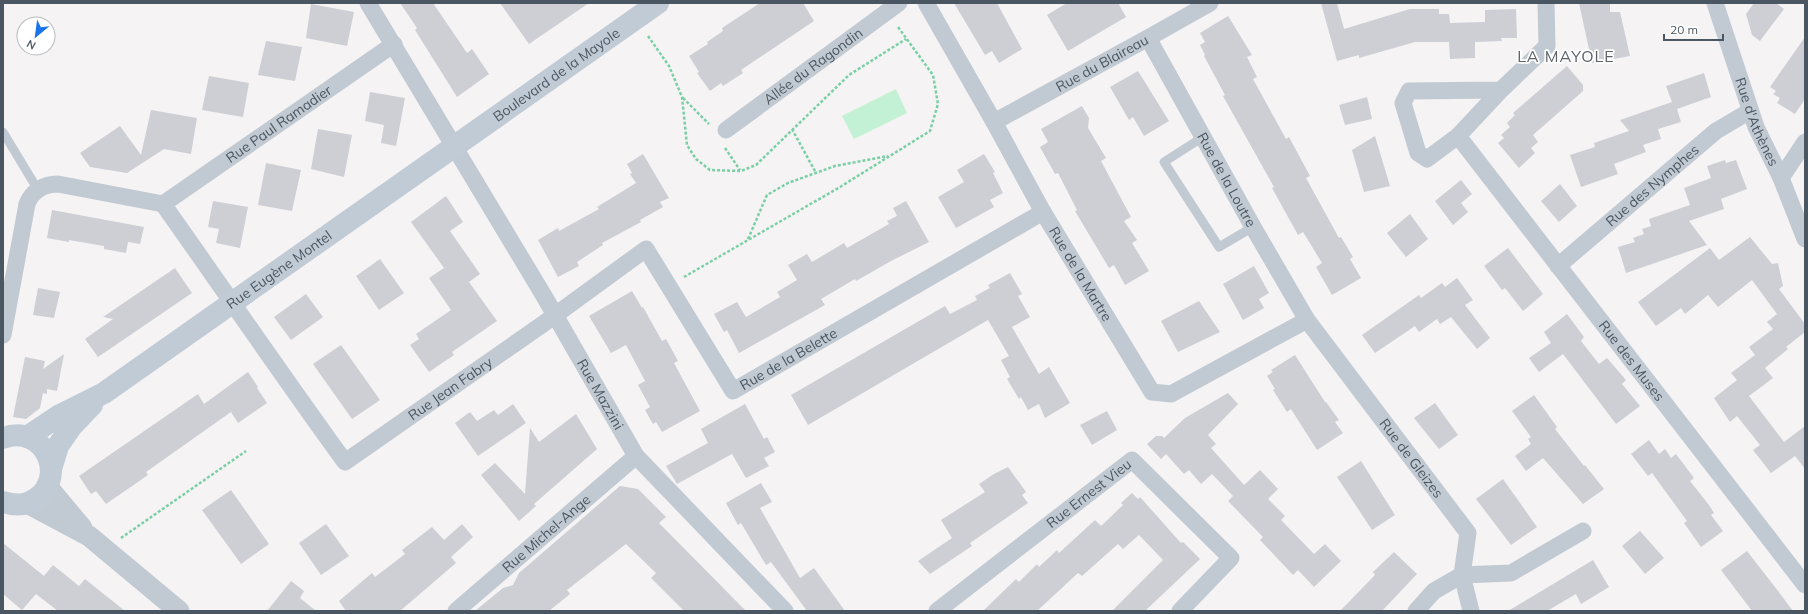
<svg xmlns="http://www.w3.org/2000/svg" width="1808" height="614" font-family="Mulish,sans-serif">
<rect width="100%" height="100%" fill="#f5f3f3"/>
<path fill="#c3f1d5" d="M896,89L907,113L854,139L842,116Z"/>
<path fill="#cdcfd5" d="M400,3H433L467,53L472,49L489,74L457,97L415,30L417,28Z
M500,3H589L529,44Z
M760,3H803L814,21L741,70L743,73L723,86L721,83L710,91L697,73L699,72L689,56L708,44L707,42L723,31L722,28Z
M954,3H997L1022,49L999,63L992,51L985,55Z
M1067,3H1118L1126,17L1068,51L1047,15Z
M1321,3H1337L1344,29L1410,9H1439V14H1449L1450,23L1485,22V10L1516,9L1517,38H1501L1502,41L1475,42V58L1450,59L1449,42H1415L1359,58V55L1337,61Z
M1579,3H1610V12H1620L1630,56L1592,63Z
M1754,3H1776L1784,9L1760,41L1752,35L1746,14Z
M311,4L354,12L347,46L306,38Z
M1228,16L1252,55L1247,57L1257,77L1253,79L1286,139L1289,137L1310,176L1306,178L1339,238L1341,237L1353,257L1350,259L1361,278L1332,295L1316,267L1322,263L1303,232L1298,235L1272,188L1274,187L1223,96L1225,95L1204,56L1205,55L1200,45L1205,42L1200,33Z
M1805,37V99L1795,114L1777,103L1780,98L1773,94L1776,91L1770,87Z
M266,41L302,47L295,81L258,75Z
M1567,66L1583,85V91L1533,135L1538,142L1531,148L1535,153L1519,168L1498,143L1504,138L1501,135L1510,127L1507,123L1515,115L1513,113Z
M1138,71L1169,121L1144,136L1133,117L1129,120L1110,87Z
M1704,73L1711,97L1677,109L1681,122L1658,129L1661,139L1643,145L1646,152L1614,164L1618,174L1581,187L1570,155L1595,147L1594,143L1629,131L1620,120L1672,102L1666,86Z
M209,76L249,83L243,117L202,110Z
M370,92L405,98L396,146L381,143L384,125L365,121Z
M1367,97L1372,119L1345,125L1339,105Z
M1082,106L1089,118L1088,128L1106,158L1101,161L1131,217L1124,221L1137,240L1132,243L1149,271L1125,285L1114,265L1109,268L1075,211L1077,210L1058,173L1055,174L1040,147L1048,142L1041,129Z
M151,110L197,118L191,154L164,149L127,173L90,167L80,153L120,126L141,155Z
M318,129L352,135L344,177L311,169Z
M1375,136L1390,186L1364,192L1352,150Z
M643,154L669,198L660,202L663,207L640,220L641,222L602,243L603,245L577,262L579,266L558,277L538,240L558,228L559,231L599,209L597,207L636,183L630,174L632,173L627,164Z
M984,154L995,172L993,173L1003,193L990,200L994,207L956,228L938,197L964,182L957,170Z
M1725,160L1726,163L1736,160L1747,189L1721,199L1724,209L1689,221L1707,245L1626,273L1618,247L1635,242L1633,238L1644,234L1642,229L1651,226L1649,219L1690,205L1684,188L1711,178L1707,166Z
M266,163L301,170L292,211L258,205Z
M1461,180L1472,194L1461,203L1468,212L1453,225L1435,201Z
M1560,184L1577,206L1559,222L1541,201Z
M446,196L463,222L450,231L480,274L469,282L497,321L452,352L454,355L429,372L410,345L419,339L416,334L451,310L429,278L444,268L411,222Z
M213,201L248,207L240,248L216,243L219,229L208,227Z
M906,201L929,242L891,261L856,281L855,279L821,299L825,305L739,353L727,330L724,332L714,314L737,302L746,317L780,297L777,292L797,280L788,265L807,254L812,262L844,243L847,248L889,224L887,221L897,216L893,208Z
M52,210L144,227L140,244L128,242L126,253L104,249V246L69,240V242L47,238Z
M1410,214L1428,239L1406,257L1387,233Z
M1750,237L1772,264L1778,263L1783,286L1779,289L1805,324V332L1786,347L1788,349L1765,368L1773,378L1749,396L1784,442L1805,426V469L1795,456L1771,473L1753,450L1760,445L1737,416L1730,422L1714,398L1737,380L1731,373L1755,355L1749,347L1773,329L1767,322L1777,314L1752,280L1718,307L1708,295L1685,314L1681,308L1656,326L1638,302L1710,248L1719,260Z
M1508,248L1543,294L1523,311L1505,288L1502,290L1484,266Z
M380,259L404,293L379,310L356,276Z
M1254,266L1269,293L1259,299L1264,308L1243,320L1223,284Z
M175,268L192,293L98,357L85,339L113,319L103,317Z
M1010,273L1022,294L1018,296L1030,317L1012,327L1039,374L1049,367L1070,403L1045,418L1039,404L1028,410L1021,397L1019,399L1007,379L1010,377L1001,360L1009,356L988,320L808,425L791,395L945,306L950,314L977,300L975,296L990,288L988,285Z
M1457,278L1473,300L1465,305L1490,338L1477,349L1451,317L1440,324L1437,319L1419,332L1415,326L1375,353L1362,335L1419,295L1421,298L1442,283L1445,287Z
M38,288L60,292L54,318L33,315Z
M632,291L642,308L643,307L662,341L666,339L678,361L674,363L700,411L662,432L656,422L653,424L645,410L650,407L638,385L645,381L626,345L611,353L589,316Z
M306,294L323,317L291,340L274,317Z
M1199,301L1220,332L1178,352L1161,321Z
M1567,314L1584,337L1581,341L1599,364L1607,358L1626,380L1622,384L1640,406L1616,424L1563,354L1539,372L1529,358L1551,343L1544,332Z
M341,345L380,400L352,419L313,364Z
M64,354L57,391L47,389V394L43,393L40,408L26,419L13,417L25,357L45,361L43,369Z
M1295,355L1325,402H1326L1339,420L1335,422L1343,433L1317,450L1291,409L1287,412L1273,390L1275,389L1267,376L1273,372L1271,370Z
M248,372L258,387L257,388L267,403L238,423L231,412L146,472L148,475L106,504L96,491L91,494L79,476L198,394L204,404Z
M1228,393L1238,404L1208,435L1216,444L1211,448L1244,485L1260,470L1278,489L1268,499L1285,516L1281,520L1314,554L1325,544L1341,561L1314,587L1298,570L1293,575L1260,540L1263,537L1228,501L1233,496L1212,474L1201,484L1189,470L1184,474L1166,454L1161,459L1147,444L1156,436H1162L1164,438L1185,418Z
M1534,395L1557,427L1555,429L1584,466L1585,465L1604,489L1583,504L1543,458L1526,471L1515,456L1531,444L1528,439L1531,437L1512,411Z
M1435,403L1458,435L1439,449L1414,418Z
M513,404L526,423L478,456L455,423L470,412L477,421L494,410L498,415Z
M745,404L764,439L767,437L775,452L764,458L769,466L746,478L732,454L677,484L666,466L708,443L701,429Z
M1107,411L1117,430L1092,445L1080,425Z
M576,414L597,449L534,504L536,506L519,521L481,475L495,463L525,494L530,428L539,442Z
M1649,440L1659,454L1665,449L1671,458L1676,454L1694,478L1690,481L1709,505L1714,513L1711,515L1723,531L1701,547L1684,523L1687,521L1652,473L1648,476L1631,454Z
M1361,461L1395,515L1372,530L1337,477Z
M1008,467L1026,492L1022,495L1028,503L970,543L972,546L930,574L918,561L952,538L941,520L985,492L979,484L994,474Z
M1503,479L1537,527L1511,545L1476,499Z
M761,483L772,502L760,508L800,578L814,568L845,611H807L771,562L766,565L741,523L738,525L726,503Z
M620,486L638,489L666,517L659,523L746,611H684L651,578L656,573L626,544L567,590L570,594L549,611H475L503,588L513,585L519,573Z
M231,490L269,544L241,564L202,510Z
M1132,493L1138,499L1140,497L1181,543L1183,542L1200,559L1145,611H1112L1163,560L1139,535L1123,549L1118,544L1082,576L1078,573L1037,611H983L1016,579L1019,582L1037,564L1039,567L1057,550L1059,553L1095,520L1101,526L1123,505L1121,503Z
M326,524L349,556L321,575L299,543Z
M462,524L473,537L451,557L456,563L400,611H346L339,601L372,573L375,577L405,554L402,550L432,527L444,540Z
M1640,531L1664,558L1645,574L1622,546Z
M3,543L44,576L53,565L79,586L85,579L125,611H58L36,594L22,610L3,594Z
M1747,551L1778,591L1793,611H1752L1721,570Z
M1394,552L1417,574L1382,611H1340L1375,575L1373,572Z
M1593,560L1609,587L1581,604L1576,594L1547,611H1508Z
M291,581L304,591L300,598L316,611H267Z"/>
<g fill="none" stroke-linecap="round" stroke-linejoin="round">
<path stroke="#7ad0a6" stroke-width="2.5" stroke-dasharray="3 2" stroke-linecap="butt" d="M648,36L669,66L682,97L687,145L696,159L710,170L741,171L756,165L849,75L906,39
M683,98L709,124
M792,129L816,173
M725,148L740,170
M748,239L767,195L788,183L835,166L888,156
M684,277L840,187L930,131L938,104L933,75L898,27
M121,538L246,451"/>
<path stroke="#c1cad2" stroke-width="9" d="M3,132L38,190
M1203,137L1164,162L1219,247L1253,227"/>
<g stroke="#c1cad2" stroke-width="17">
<path id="s1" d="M368,3L544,296L636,456L785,611"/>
<path id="s2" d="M926,3L994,122L1043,212L1152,392L1171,394L1307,320"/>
<path id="s3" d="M1715,3L1756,127L1781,178L1805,239"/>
<path id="s4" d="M1148,38L1253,227L1307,320L1468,533L1462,575L1471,611"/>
<path d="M1501,90L1409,91L1403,103L1418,153L1427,159L1458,136L1501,90L1547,46L1546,3"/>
<path id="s5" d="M994,122L1148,38L1210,3"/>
<path id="s6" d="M726,130L899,3"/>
<path id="s7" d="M1458,136L1805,585"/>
<path d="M1781,178L1805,142"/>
<path id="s8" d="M163,204C224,290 283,377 345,462L543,324L646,249L733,391L1043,212"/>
<path id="s9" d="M1558,266L1716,131L1750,111"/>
<path id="s10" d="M3,335L27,204C32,191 44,184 58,184L163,204L394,44"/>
<path id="s11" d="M456,611L636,456"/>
<path id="s12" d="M937,611L1132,460L1231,558L1180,611"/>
<path d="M1416,611L1434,591L1462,575L1511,573L1583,531"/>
</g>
<path stroke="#c1cad2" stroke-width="21" d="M47,486L82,528
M27,503L89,536L179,611"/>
<g stroke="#c1cbd6" stroke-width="22">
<path id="s13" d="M27,437L60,415L104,393L658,3"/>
<path d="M3,438C46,422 71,483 30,502C21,506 12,505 3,502"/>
<path d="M51,469L58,446L71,427L92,405"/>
</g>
</g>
<g text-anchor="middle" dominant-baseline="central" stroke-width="3.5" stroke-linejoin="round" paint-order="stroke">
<g font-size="14" fill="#4a5661" stroke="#fff">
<text stroke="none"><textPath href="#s5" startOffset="123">Rue du Blaireau</textPath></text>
<text stroke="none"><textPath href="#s6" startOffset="108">Allée du Ragondin</textPath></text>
<text stroke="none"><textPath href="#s13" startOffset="642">Boulevard de la Mayole</textPath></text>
<text stroke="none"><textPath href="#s3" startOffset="126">Rue d'Athènes</textPath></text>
<text stroke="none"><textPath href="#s10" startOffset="420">Rue Paul Ramadier</textPath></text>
<text stroke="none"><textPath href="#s4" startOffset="162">Rue de la Loutre</textPath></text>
<text stroke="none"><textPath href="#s9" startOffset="124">Rue des Nymphes</textPath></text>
<text stroke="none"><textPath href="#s13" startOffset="303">Rue Eugène Montel</textPath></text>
<text stroke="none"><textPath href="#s2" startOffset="312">Rue de la Martre</textPath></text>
<text stroke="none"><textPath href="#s8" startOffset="915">Rue de la Belette</textPath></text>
<text stroke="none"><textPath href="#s7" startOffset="284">Rue des Muses</textPath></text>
<text stroke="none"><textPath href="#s8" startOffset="444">Rue Jean Fabry</textPath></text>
<text stroke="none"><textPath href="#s1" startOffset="455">Rue Mazzini</textPath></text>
<text stroke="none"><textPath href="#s4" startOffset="497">Rue de Gleizes</textPath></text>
<text stroke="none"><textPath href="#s12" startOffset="192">Rue Ernest Vieu</textPath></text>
<text stroke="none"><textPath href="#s11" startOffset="119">Rue Michel-Ange</textPath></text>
</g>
<g font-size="16" letter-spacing="1" fill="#5f6368" stroke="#fff">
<text x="1566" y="56">LA MAYOLE</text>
</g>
</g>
<rect width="1808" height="614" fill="none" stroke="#4a5661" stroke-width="8"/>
<g transform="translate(36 36) rotate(209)"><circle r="19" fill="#ffffff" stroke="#b7bbc0"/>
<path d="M0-3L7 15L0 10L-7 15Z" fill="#1a73e8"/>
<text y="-6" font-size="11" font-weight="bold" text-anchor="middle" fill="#4a5661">N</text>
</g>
<path d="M1664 34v6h59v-6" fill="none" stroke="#4a5661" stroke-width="2"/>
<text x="1670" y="34" font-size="12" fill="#4a5661" stroke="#ffffff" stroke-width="3" paint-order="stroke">20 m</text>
</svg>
